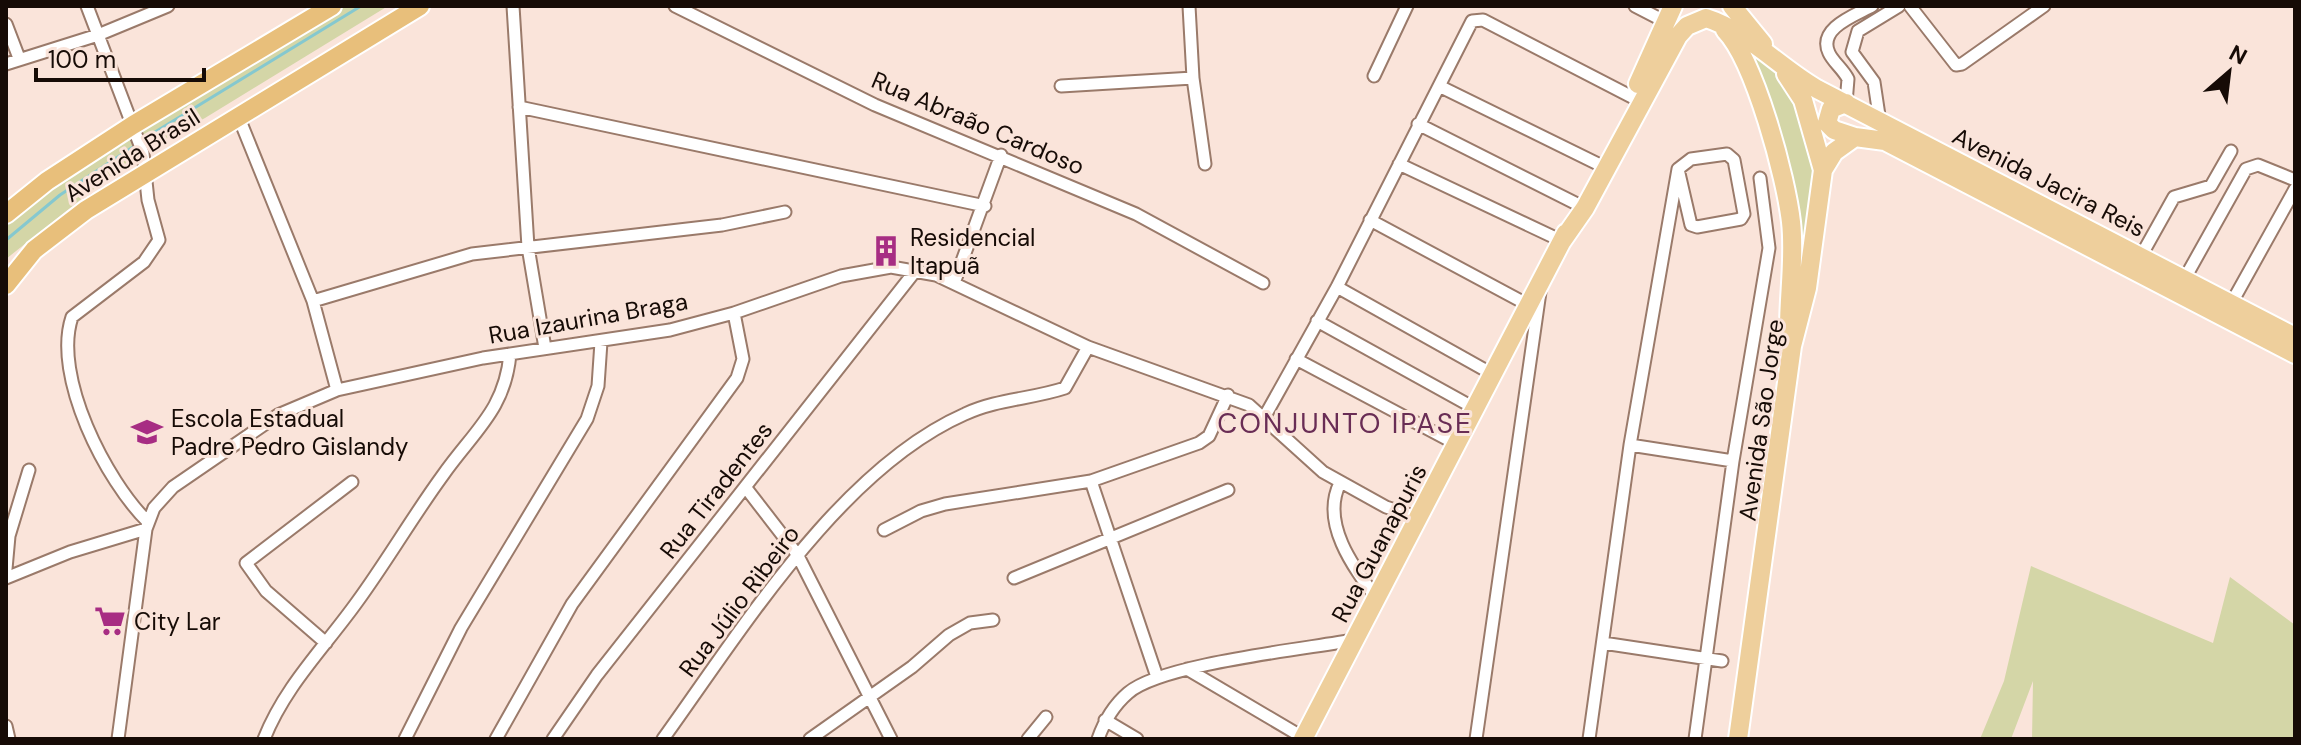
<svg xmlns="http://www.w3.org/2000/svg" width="2301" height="745" font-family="'DM Sans',sans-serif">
<rect width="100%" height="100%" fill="#fae4da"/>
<path fill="#d4d6a7" d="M337,6H388L205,118L138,154L6,259V216L58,175Z
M1733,35L1774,68L1787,85L1796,103L1814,161L1796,305L1795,216Z
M2031,566L2213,643L2230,577L2295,625V739H2032L2033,681L2011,739H1980L2004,681Z"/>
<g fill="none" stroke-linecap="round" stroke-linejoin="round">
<path stroke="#85c8cf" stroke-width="3" d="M142,140L361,6
M6,240L60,195L136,145"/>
<defs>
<path id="minor" d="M87,6L143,153L148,200L159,240L144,262L72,317C52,376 106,481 148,522
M513,6L528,247L545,348
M675,6L875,105L1136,214L1263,283
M1189,6L1193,78L1205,164
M1635,6L1666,22
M1910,6L1956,65L1962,64L2044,6
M6,24L19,58
M6,64L98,35L168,6
M1374,76L1407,6
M1061,86L1193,78
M1439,86L1598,164
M1846,103L1848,79C1843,69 1833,62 1829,53C1817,28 1856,15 1872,6
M519,107L985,206
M239,118L313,301L337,390
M1880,122L1874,82L1852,52L1858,31L1899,6
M1418,124L1579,205
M1399,164L1562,241
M1370,220L1530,306
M2141,256L2174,197L2211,186L2231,151
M2185,278L2246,169L2258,165L2295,180
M954,283L1001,155
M1337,287L1494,375
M313,301L472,254L722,225L785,212
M2231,304L2295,189
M1317,321L1476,409
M1296,359L1458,445
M1265,416L1337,287L1472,21L1483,20L1632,97
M1630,445L1733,461
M1091,481L1157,677
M1340,483C1320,523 1354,568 1377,599
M746,488L797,554L891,739
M884,530L921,511L945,504L1091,481L1199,443L1209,436L1228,395
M6,569L9,536L29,470
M6,578L70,552L146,529
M1014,578L1228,490
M326,643L266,591L246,563L352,482
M1603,643L1722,661
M1187,669L1304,738
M1105,720L1137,739
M6,726L9,739
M118,739L146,529L154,508L173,487L278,415L337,390L483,358L670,330L734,313L841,276L891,267L936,275L1088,347L1249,405L1323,472L1386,507L1419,518
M264,739C285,686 324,648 357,602C387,561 413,516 443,475C474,431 505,410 510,354
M405,739L461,628L587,419L598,386L601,342
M496,739L572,604L737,378L743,359L734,313
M553,739L597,675L916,270
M663,739C741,631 840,469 965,414C997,399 1032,399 1065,388L1088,347
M810,739L912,667L949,635L970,623L993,620
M1028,739L1046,717
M1098,739C1104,722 1114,705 1128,693C1161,664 1305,649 1354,640
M1476,739L1540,292
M1589,739L1630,445L1678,169L1691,159L1727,154L1734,160L1744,214L1741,219L1697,227L1691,225L1678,169
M1695,739L1733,461L1769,248L1760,178"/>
<path id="primary" d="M1732,6L1763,44
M1725,30C1755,61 1786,178 1791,222C1795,256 1789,294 1789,328
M1638,84L1673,6
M1846,103L1831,109L1827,123L1834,130L1855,137
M1823,170L1834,152L1855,137L1885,141L2295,354
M1562,241L1585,208L1678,36L1687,26L1706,18C1747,31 1780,68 1817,89L2295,337
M1303,739L1566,233
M1738,739L1792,346L1807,288L1823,170L1803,100L1786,74"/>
<path id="trunk" d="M6,214L47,181L133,125L332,6
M6,285L34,250L86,210L420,6"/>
</defs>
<use href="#minor" stroke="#9a7a6a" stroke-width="15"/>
<use href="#primary" stroke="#fff" stroke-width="22"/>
<use href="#trunk" stroke="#fff" stroke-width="22"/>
<use href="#minor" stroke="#fff" stroke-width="11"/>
<use href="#primary" stroke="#eecf9c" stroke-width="18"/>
<use href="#trunk" stroke="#e8bf7b" stroke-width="18"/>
</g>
<defs>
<symbol id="building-bare" viewBox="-9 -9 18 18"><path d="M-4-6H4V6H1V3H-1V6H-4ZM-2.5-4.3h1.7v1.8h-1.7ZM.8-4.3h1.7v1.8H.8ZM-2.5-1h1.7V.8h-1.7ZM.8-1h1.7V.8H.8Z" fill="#a72d83" stroke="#fae4da" stroke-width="2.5" paint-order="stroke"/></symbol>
<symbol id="school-bare" viewBox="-9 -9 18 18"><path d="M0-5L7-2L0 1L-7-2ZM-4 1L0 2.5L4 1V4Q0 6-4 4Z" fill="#a72d83" stroke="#fae4da" stroke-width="2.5" paint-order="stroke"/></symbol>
<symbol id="supermarket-bare" viewBox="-9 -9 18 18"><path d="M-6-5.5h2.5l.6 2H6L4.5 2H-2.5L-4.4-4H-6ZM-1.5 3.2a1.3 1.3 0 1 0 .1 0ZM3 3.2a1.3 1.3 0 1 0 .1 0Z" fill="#a72d83" stroke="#fae4da" stroke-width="2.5" paint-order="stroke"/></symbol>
</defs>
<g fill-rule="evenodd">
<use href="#building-bare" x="864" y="229" width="44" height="44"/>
<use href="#school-bare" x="125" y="410" width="44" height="44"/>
<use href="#supermarket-bare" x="88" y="599" width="44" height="44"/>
</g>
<g text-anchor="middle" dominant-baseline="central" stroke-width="6" stroke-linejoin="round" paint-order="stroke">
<g font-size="24" fill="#160b06" stroke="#fae4da">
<text transform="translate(978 123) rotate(23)">Rua Abraão Cardoso</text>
<text transform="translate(132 155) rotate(-32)">Avenida Brasil</text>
<text transform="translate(2049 182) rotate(27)">Avenida Jacira Reis</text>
<text transform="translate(588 318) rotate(-10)">Rua Izaurina Braga</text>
<text transform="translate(1761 420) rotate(-82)">Avenida São Jorge</text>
<text transform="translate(716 490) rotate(-52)">Rua Tiradentes</text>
<text transform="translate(1379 543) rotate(-62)">Rua Guanapuris</text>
<text transform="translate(739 601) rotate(-53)">Rua Júlio Ribeiro</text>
</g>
<g font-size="24" fill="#160b06" stroke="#fae4da" text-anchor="start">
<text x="910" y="237">Residencial<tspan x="910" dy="28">Itapuã</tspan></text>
<text x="171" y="418">Escola Estadual<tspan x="171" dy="28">Padre Pedro Gislandy</tspan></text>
<text x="134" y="621">City Lar</text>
</g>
<g font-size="28" letter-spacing="2" fill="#692d55" stroke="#fae4da">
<text x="1345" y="423">CONJUNTO IPASE</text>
</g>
</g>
<rect width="2301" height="745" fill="none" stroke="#160b06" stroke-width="16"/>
<g transform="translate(2229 72) rotate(28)" stroke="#fae4da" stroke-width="6" paint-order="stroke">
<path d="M0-6L14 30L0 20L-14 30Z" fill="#160b06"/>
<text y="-12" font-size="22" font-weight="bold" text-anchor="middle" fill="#160b06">N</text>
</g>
<path d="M36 68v12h168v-12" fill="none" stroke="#160b06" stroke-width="4"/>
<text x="48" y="68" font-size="24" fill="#160b06" stroke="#fae4da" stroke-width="6" paint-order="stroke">100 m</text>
</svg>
